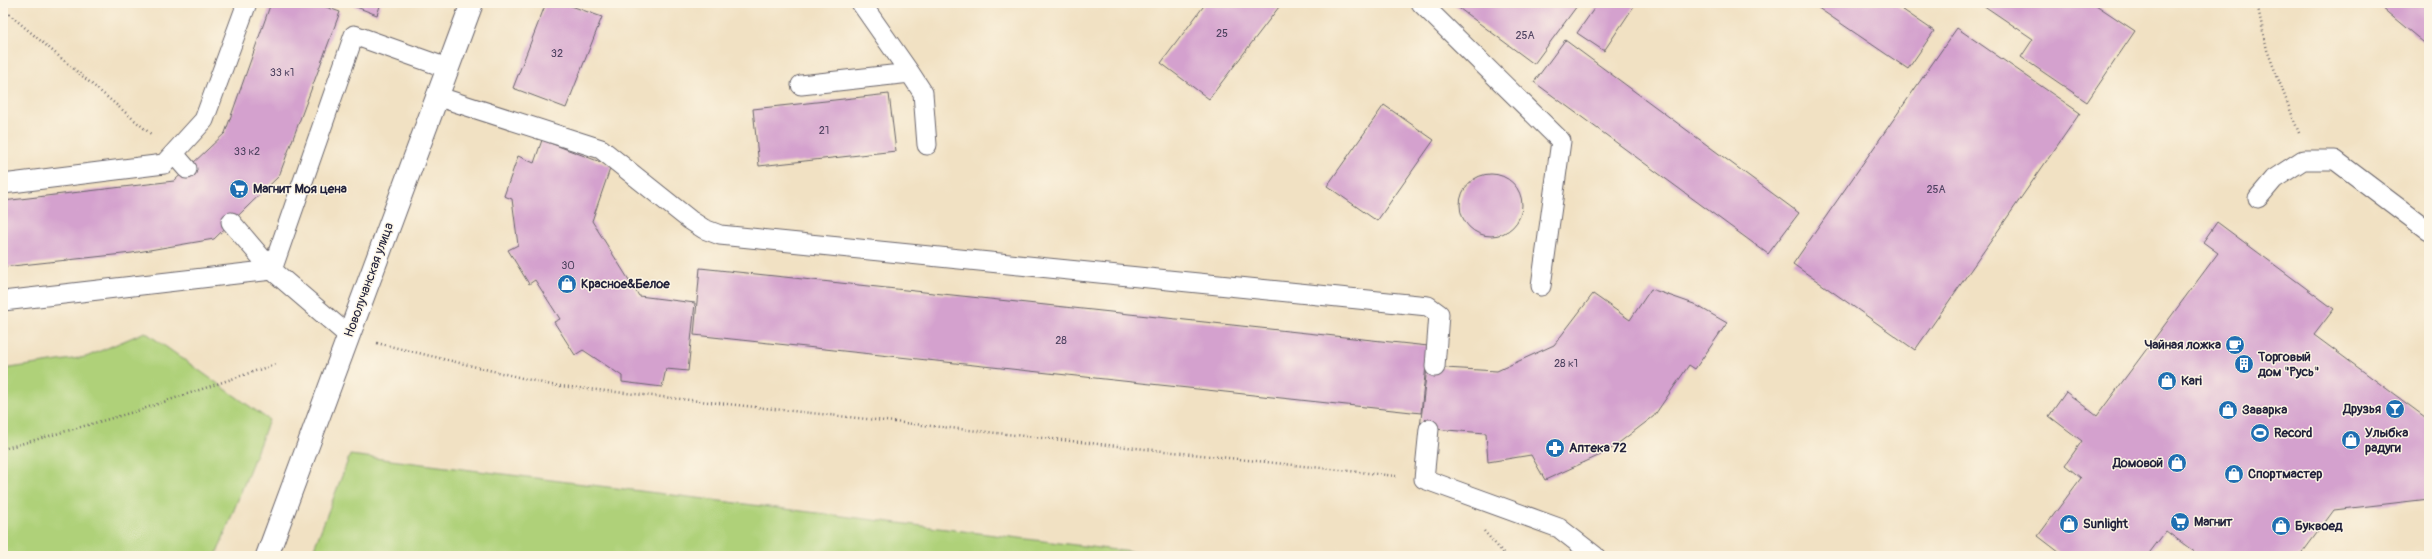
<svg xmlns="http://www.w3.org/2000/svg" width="2432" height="559" font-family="Pangolin,sans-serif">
<rect width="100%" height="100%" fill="#fcf5e5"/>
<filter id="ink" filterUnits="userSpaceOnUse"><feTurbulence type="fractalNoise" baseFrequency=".025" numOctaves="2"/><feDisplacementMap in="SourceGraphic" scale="8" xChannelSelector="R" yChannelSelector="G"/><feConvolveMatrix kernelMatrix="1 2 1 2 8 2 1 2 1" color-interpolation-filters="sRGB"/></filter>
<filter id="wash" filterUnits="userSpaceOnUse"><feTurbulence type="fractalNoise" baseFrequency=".012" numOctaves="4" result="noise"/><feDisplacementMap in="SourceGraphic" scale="16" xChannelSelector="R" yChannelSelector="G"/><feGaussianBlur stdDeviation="0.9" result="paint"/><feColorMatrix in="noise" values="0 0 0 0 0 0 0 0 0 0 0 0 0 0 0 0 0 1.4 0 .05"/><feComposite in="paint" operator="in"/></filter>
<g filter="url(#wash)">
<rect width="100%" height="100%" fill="#f1e1c3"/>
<path fill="#afd179" stroke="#687a5a" d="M145,332L269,420L216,556H3V369L86,357Z
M350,455L1164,556H311Z"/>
<g id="blocks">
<path fill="#d4a1ce" d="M271,3H315L340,12L279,176L214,239L132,253L3,267V201L174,181L225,133Z
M346,3H381L377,15Z
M546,3H563L602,17L566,108L513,88Z
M1206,3H1282L1209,99L1161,63Z
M1452,3H1572L1577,6L1534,64Z
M1598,3H1636L1604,51L1577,33Z
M1811,3H1893L1934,31L1908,69Z
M1980,3H2093L2135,31L2087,102L2021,57L2033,39Z
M2376,3H2429V47Z
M1957,28L2080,113L1915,350L1793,264Z
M1565,40L1799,213L1768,254L1534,82Z
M889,94L896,151L759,166L753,109Z
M1384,105L1434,140L1377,221L1327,186Z
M542,140L611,166L592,221L639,296L695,303L688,371L666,369L662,387L622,382V376L583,350L575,355L554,322L560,319L535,280L529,284L508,250L518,245L512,199L504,196L518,156L534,163Z
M1460 205a31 31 0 1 1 62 0a31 31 0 1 1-62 0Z
M2217,222L2334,309L2314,335L2429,420V499L2334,510L2300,556H2200L2166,531L2147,556H2064L2038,536L2081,478L2065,465L2082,441L2049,416L2066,392L2097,416L2218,253L2203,242Z
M700,268L1428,346L1421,413L694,335Z
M1651,289L1694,304L1727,323L1695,369L1689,365L1654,416L1607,452L1545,480L1531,455L1488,462L1486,433L1420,428L1427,367L1497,371L1554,345L1593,294L1630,320Z"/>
</g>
</g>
<g filter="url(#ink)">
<use href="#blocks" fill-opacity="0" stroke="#6a656b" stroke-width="1"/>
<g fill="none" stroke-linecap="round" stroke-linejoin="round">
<defs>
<path id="service" d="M1421,3L1561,141L1541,286
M910,73L923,93L927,145
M801,85L910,73L861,3
M436,96L601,149L690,220L704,229L720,235L1428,306L1439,314L1435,367
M174,154L187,169
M3,184L164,164L204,120L247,3
M2258,198L2274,179L2303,160H2335L2429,231
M231,222L272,270L349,336
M3,301L272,270L354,35L447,68
M1429,429L1424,479L1559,528L1595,556"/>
<path id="tertiary" d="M267,556L472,3"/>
</defs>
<use href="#service" stroke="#6a656b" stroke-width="21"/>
<use href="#tertiary" stroke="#6a656b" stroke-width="24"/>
<path stroke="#6a656b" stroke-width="2.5" stroke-dasharray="1 3" stroke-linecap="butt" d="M2257,3L2267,50L2299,133
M3,9L152,135
M377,343L551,385L1396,476
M3,449L137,411L276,364
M1484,531L1506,556"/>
<use href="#service" stroke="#fff" stroke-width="19"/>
<use href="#tertiary" stroke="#fff" stroke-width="22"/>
</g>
</g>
<defs>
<symbol id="supermarket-disc" viewBox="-11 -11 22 22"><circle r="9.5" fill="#1f6fb2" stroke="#fcf5e5"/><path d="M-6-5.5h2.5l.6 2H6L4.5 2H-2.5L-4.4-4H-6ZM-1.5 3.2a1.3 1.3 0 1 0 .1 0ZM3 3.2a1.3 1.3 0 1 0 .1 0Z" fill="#fff"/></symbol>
<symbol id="shop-disc" viewBox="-11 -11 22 22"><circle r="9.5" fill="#1f6fb2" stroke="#fcf5e5"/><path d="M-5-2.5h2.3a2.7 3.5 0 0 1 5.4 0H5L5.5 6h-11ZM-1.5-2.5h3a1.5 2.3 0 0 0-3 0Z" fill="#fff"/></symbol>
<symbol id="cafe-disc" viewBox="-11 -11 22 22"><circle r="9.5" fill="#1f6fb2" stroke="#fcf5e5"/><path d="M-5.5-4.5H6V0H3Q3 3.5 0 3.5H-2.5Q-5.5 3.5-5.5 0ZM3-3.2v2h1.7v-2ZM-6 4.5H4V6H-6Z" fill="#fff"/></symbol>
<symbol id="building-disc" viewBox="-11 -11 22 22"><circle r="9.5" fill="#1f6fb2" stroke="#fcf5e5"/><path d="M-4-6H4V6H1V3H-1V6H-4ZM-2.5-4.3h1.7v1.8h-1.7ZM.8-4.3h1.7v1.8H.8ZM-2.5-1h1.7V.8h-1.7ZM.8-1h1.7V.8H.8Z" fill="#fff"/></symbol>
<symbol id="bar-disc" viewBox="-11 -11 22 22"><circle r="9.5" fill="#1f6fb2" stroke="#fcf5e5"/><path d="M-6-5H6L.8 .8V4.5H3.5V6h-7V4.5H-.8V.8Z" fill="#fff"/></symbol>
<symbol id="stadium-disc" viewBox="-11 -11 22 22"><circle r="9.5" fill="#1f6fb2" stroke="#fcf5e5"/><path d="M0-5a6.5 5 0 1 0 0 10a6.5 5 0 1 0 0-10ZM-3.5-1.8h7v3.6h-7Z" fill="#fff"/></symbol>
<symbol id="pharmacy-disc" viewBox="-11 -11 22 22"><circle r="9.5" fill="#1f6fb2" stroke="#fcf5e5"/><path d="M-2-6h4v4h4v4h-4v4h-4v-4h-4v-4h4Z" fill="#fff"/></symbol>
</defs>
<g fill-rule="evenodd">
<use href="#supermarket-disc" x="228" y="178" width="22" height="22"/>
<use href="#shop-disc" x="556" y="273" width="22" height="22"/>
<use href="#cafe-disc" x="2224" y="334" width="22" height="22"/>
<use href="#building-disc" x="2233" y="353" width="22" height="22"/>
<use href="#shop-disc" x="2156" y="370" width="22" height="22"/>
<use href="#bar-disc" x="2384" y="398" width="22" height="22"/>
<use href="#shop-disc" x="2217" y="399" width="22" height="22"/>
<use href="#stadium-disc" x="2249" y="422" width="22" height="22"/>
<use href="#shop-disc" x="2340" y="429" width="22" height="22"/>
<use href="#pharmacy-disc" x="1544" y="437" width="22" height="22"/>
<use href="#shop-disc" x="2166" y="452" width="22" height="22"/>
<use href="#shop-disc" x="2223" y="463" width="22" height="22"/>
<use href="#supermarket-disc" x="2169" y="511" width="22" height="22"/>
<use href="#shop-disc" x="2058" y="513" width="22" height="22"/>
<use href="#shop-disc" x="2270" y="515" width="22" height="22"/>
</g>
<g text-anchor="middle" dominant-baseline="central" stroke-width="3" stroke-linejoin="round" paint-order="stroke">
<g font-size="11" fill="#4e4260">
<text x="1222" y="33">25</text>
<text x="1525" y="35">25А</text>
<text x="557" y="53">32</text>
<text x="282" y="72">33 к1</text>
<text x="824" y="130">21</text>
<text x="247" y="151">33 к2</text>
<text x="1936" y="189">25А</text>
<text x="568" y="265">30</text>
<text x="1061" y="340">28</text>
<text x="1566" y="363">28 к1</text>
</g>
<g font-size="13" font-weight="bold" fill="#22223b" stroke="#fcf5e5" text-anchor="start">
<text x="253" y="189">Магнит Моя цена</text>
<text x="581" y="284">Красное&amp;Белое</text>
<text x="2221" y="345" text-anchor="end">Чайная ложка</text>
<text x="2258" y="357">Торговый<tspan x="2258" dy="15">дом "Русь"</tspan></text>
<text x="2181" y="381">Kari</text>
<text x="2381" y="409" text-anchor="end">Друзья</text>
<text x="2242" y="410">Заварка</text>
<text x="2274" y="433">Record</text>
<text x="2365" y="433">Улыбка<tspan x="2365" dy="15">радуги</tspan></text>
<text x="1569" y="448">Аптека 72</text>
<text x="2163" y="463" text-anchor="end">Домовой</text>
<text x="2248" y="474">Спортмастер</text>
<text x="2194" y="522">Магнит</text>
<text x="2083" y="524">Sunlight</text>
<text x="2295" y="526">Буквоед</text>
</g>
<g font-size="13" fill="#22223b" stroke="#fcf5e5">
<text transform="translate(369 280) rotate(-70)">Новолучанская улица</text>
</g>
</g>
<rect width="2432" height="559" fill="none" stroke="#fcf5e5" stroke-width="16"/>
</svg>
